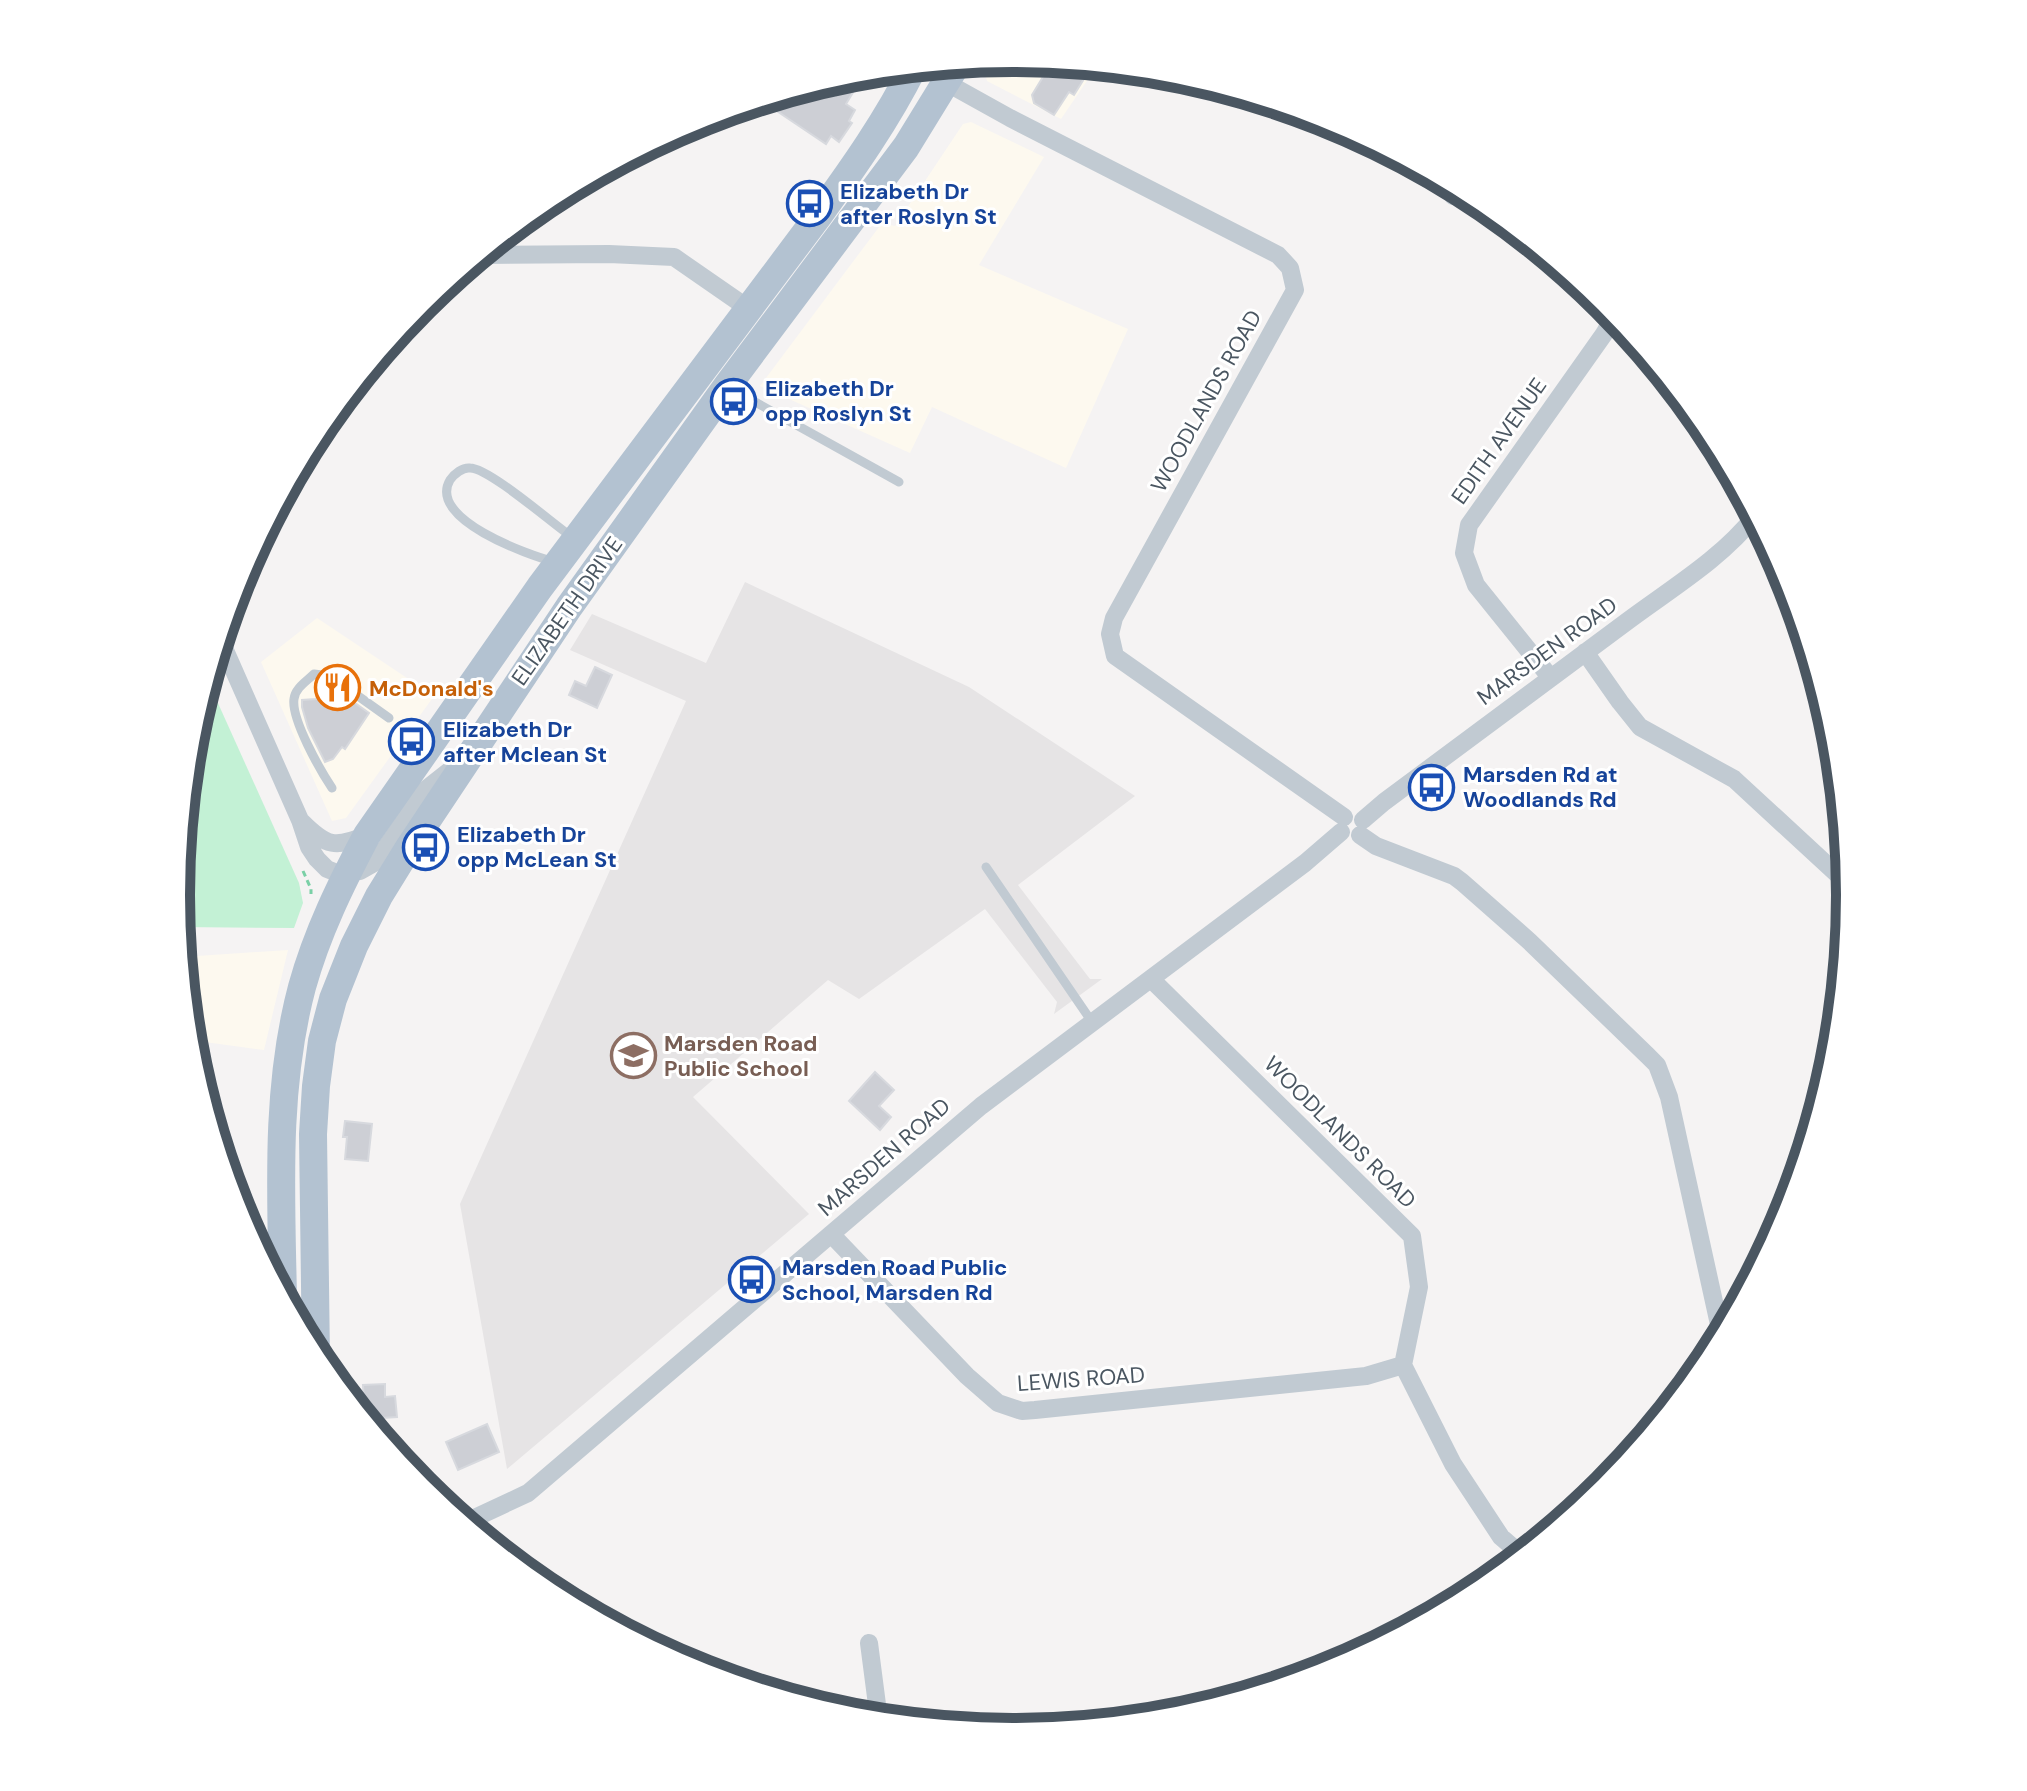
<svg xmlns="http://www.w3.org/2000/svg" width="2027" height="1791" font-family="'DM Sans',sans-serif">
<rect width="100%" height="100%" fill="#f5f3f3"/>
<path fill="#fdf9ef" d="M1014,58L1097,66L1061,119L987,81L983,68L987,61Z
M971,122L1044,157L979,265L1128,329L1066,468L932,407L910,453L760,386L882,223L895,226L963,124Z
M317,618L434,696L346,818L332,821L261,662Z
M288,950L264,1050L190,1040L182,957Z"/>
<path fill="#e6e4e5" d="M745,582L969,687L1135,796L1018,885L1090,979H1102L1054,1014L1057,1002L985,909L859,999L828,980L693,1097L809,1214L507,1469L460,1204L686,701L570,650L592,614L706,663Z"/>
<path fill="#c3f1d5" d="M208,681L299,883L303,903L294,928L179,927L176,895L192,732Z"/>
<path fill="#cdcfd5" stroke="#d7d9de" stroke-width="2" d="M1052,62L1092,66L1074,95L1069,92L1054,115L1034,103L1032,95Z
M859,73L863,76L846,104L855,110L849,121L852,123L839,142L831,136L826,144L762,101L821,83L835,96L848,75Z
M595,667L612,675L597,708L569,695L575,681L586,686Z
M327,683L369,713L345,749L342,747L333,759L325,762L308,728L302,707V700L316,699Z
M875,1072L894,1090L879,1106L891,1117L880,1130L849,1101Z
M345,1121L372,1124L368,1161L345,1159L347,1137H343Z
M385,1384V1397L395,1396L397,1417L365,1419L353,1404H364L363,1385Z
M487,1424L499,1452L458,1470L446,1442Z"/>
<g fill="none" stroke-linecap="round" stroke-linejoin="round">
<path stroke="#7ad0a6" stroke-width="3" stroke-dasharray="6 4" stroke-linecap="butt" d="M303,871L311,889V894"/>
<path stroke="#c1cad2" stroke-width="9" d="M730,388L899,482
M555,562C528,555 427,519 450,480C454,474 463,467 470,468C489,468 553,524 572,537
M332,788C320,770 291,719 294,699C295,688 307,681 314,674L330,676L389,718
M986,867L1092,1022"/>
<path stroke="#c1cad2" stroke-width="18" d="M947,83L1010,118L1278,255L1290,268L1295,290L1114,618L1110,634L1115,656L1344,817
M1453,196L1457,188
M480,255L609,254L674,257L749,309
M220,639L300,820L309,847L317,859L327,869L337,873L360,871L376,862L425,790L453,768
M1585,652L1620,702L1640,727L1734,779L1850,886
M1550,677L1476,585L1464,553L1469,525L1604,334L1615,314
M1363,820L1384,802C1465,741 1547,681 1629,620C1672,588 1722,558 1755,516
M302,822C327,847 335,848 367,835
M1360,835L1376,846L1454,876L1462,882L1529,941L1647,1055L1657,1065L1669,1097L1722,1338
M1151,979L1412,1236L1419,1287L1403,1365L1453,1464L1501,1537L1523,1556
M831,1234L967,1376L998,1403L1022,1411L1035,1410L1366,1376L1403,1365
M464,1523L528,1493L981,1106L1305,863L1341,832
M869,1643L879,1720
M1018,1733L1239,1698"/>
<path stroke="#b3c2d1" stroke-width="28" d="M283,1298C281,1194 275,1088 302,987C317,933 341,884 367,835L540,587L819,215C853,168 887,120 913,68
M316,1360L313,1134L316,1086L322,1041L333,999L354,946L379,896L408,849L569,607L727,386L906,147L957,64"/>
</g>
<defs>
<symbol id="bus-ring" viewBox="-11 -11 22 22"><circle r="9.5" fill="#fff" stroke="#1a4fb4" stroke-width="1.5"/><path d="M-5-6H5V4H4V6H2V4H-2V6H-4V4H-5ZM-3.5-4V0h7V-4ZM-3.5 1.2v1.5H-2V1.2ZM2 1.2v1.5H3.5V1.2Z" fill="#1a4fb4"/></symbol>
<symbol id="restaurant-ring" viewBox="-11 -11 22 22"><circle r="9.5" fill="#fff" stroke="#e8710a" stroke-width="1.5"/><path d="M-5-6h1v4h1v-4h1v4h1v-4h1v5L-1.5 .5V6h-2V.5L-5-1ZM5-6V6H3V1.5H1.5Q1.5-4 5-6Z" fill="#e8710a"/></symbol>
<symbol id="school-ring" viewBox="-11 -11 22 22"><circle r="9.5" fill="#fff" stroke="#8d6e63" stroke-width="1.5"/><path d="M0-5L7-2L0 1L-7-2ZM-4 1L0 2.5L4 1V4Q0 6-4 4Z" fill="#8d6e63"/></symbol>
</defs>
<g fill-rule="evenodd">
<use href="#bus-ring" x="784" y="178" width="51" height="51"/>
<use href="#bus-ring" x="708" y="376" width="51" height="51"/>
<use href="#restaurant-ring" x="312" y="662" width="51" height="51"/>
<use href="#bus-ring" x="386" y="716" width="51" height="51"/>
<use href="#bus-ring" x="1406" y="762" width="51" height="51"/>
<use href="#bus-ring" x="400" y="822" width="51" height="51"/>
<use href="#school-ring" x="608" y="1030" width="51" height="51"/>
<use href="#bus-ring" x="726" y="1254" width="51" height="51"/>
</g>
<g text-anchor="middle" dominant-baseline="central" stroke-width="6" stroke-linejoin="round" paint-order="stroke">
<g font-size="22" font-weight="bold" fill="#164399" stroke="#fff" text-anchor="start">
<text x="840" y="191">Elizabeth Dr<tspan x="840" dy="25">after Roslyn St</tspan></text>
<text x="765" y="388">Elizabeth Dr<tspan x="765" dy="25">opp Roslyn St</tspan></text>
<text x="443" y="729">Elizabeth Dr<tspan x="443" dy="25">after Mclean St</tspan></text>
<text x="1463" y="774">Marsden Rd at<tspan x="1463" dy="25">Woodlands Rd</tspan></text>
<text x="457" y="834">Elizabeth Dr<tspan x="457" dy="25">opp McLean St</tspan></text>
<text x="782" y="1267">Marsden Road Public<tspan x="782" dy="25">School, Marsden Rd</tspan></text>
</g>
<g font-size="22" fill="#4a5661" stroke="#fff">
<text transform="translate(1206 401) rotate(-61)">WOODLANDS ROAD</text>
<text transform="translate(1499 441) rotate(-55)">EDITH AVENUE</text>
<text transform="translate(567 611) rotate(-55)">ELIZABETH DRIVE</text>
<text transform="translate(1547 651) rotate(-36)">MARSDEN ROAD</text>
<text transform="translate(1340 1132) rotate(45)">WOODLANDS ROAD</text>
<text transform="translate(884 1157) rotate(-41)">MARSDEN ROAD</text>
<text transform="translate(1081 1379) rotate(-4)">LEWIS ROAD</text>
</g>
<g font-size="22" font-weight="bold" fill="#c56008" stroke="#fff" text-anchor="start">
<text x="369" y="688">McDonald's</text>
</g>
<g font-size="22" font-weight="bold" fill="#785e54" stroke="#fff" text-anchor="start">
<text x="664" y="1043">Marsden Road<tspan x="664" dy="25">Public School</tspan></text>
</g>
</g>
<path d="M0 0H2027V1791H0ZM190 895a823 823 0 1 1 1646 0a823 823 0 1 1-1646 0Z" fill="#fff" fill-rule="evenodd"/>
<path fill="none" stroke="#4a5661" stroke-width="10" d="M190 895a823 823 0 1 1 1646 0a823 823 0 1 1-1646 0Z"/>
</svg>
